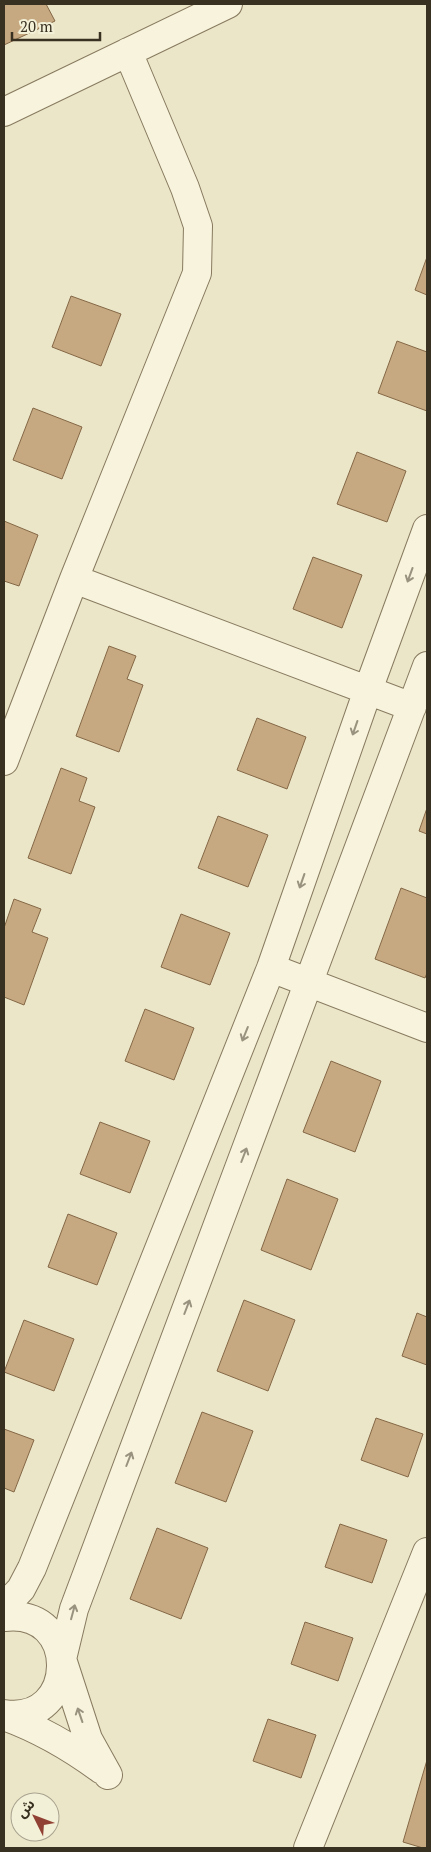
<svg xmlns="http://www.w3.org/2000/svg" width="431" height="1852" font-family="'PT Serif','Noto Sans Arabic',serif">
<rect width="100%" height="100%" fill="#ece6c9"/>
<path fill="#c7a981" stroke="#846846" d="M4,4H46L55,21L4,45Z
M427,257V295L415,290Z
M71,296L121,314L101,366L52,347Z
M397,341L427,352V411L378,393Z
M33,408L82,427L62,479L13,460Z
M357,452L406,471L387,522L337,504Z
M4,521L38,535L19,586L4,581Z
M313,557L362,575L342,628L293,609Z
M109,646L136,656L127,679L143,685L119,752L76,736Z
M257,718L306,737L287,789L237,770Z
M61,768L87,778L79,801L95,807L71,874L28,858Z
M427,808V834L419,831Z
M218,816L268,835L248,887L198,868Z
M401,888L427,898V973L425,978L375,959Z
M14,899L41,909L32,932L48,938L24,1005L4,997V928Z
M181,914L230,933L210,985L161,967Z
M145,1009L194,1028L174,1080L125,1061Z
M331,1061L381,1081L355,1152L303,1132Z
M100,1122L150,1141L130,1193L80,1174Z
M287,1179L338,1199L311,1270L261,1250Z
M68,1214L117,1233L97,1285L48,1267Z
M244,1300L295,1320L268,1391L217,1371Z
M417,1313L427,1317V1365L402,1356Z
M24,1320L74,1339L54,1391L4,1372Z
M202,1412L253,1431L226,1502L175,1483Z
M376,1418L423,1434L408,1477L361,1460Z
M4,1429L34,1440L14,1492L4,1488Z
M340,1524L387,1540L372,1583L325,1567Z
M157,1528L208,1548L181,1619L130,1599Z
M305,1622L353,1638L338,1681L291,1664Z
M268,1719L316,1735L301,1778L253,1761Z
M427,1760V1848H423L403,1842Z"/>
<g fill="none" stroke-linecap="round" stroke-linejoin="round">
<defs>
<path id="minor" d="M4,112L228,4
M74,579L412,707
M4,761L74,579L197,273L198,226L185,188L128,52
M271,968L427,1028
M4,1607L21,1589L32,1568L271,968L368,690L427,529
M4,1617C81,1607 79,1725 4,1714
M4,1716C40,1729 71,1747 102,1770
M108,1775L88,1739L62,1659L74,1609L427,666
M308,1848L427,1552"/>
</defs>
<use href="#minor" stroke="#877a5f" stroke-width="30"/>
<use href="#minor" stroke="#f7f3dc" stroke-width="28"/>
</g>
<defs><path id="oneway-shaft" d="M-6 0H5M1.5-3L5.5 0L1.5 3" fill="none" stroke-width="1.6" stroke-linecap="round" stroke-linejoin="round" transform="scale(1.25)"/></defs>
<g stroke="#98927e">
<use href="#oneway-shaft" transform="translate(410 575) rotate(110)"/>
<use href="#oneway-shaft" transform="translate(355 728) rotate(109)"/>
<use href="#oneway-shaft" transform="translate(302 881) rotate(109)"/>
<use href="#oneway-shaft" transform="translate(245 1034) rotate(112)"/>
<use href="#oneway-shaft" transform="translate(244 1155) rotate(-69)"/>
<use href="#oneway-shaft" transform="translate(187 1307) rotate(-69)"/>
<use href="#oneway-shaft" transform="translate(129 1459) rotate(-69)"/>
<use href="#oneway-shaft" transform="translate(73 1612) rotate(-75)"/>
<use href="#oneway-shaft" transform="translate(80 1715) rotate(-109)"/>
</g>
<rect width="431" height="1852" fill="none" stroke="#383021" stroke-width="10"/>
<g transform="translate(35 1817) rotate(312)"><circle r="24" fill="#f3f0d8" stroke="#a8a38f"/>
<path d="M0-4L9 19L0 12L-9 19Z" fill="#914133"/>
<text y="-8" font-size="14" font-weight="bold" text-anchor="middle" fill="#383021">ش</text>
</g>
<path d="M12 32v8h88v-8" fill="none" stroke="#383021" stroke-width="2.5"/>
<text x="20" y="32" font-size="15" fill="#383021" stroke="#f3f0d8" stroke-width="4" paint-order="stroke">20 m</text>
</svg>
